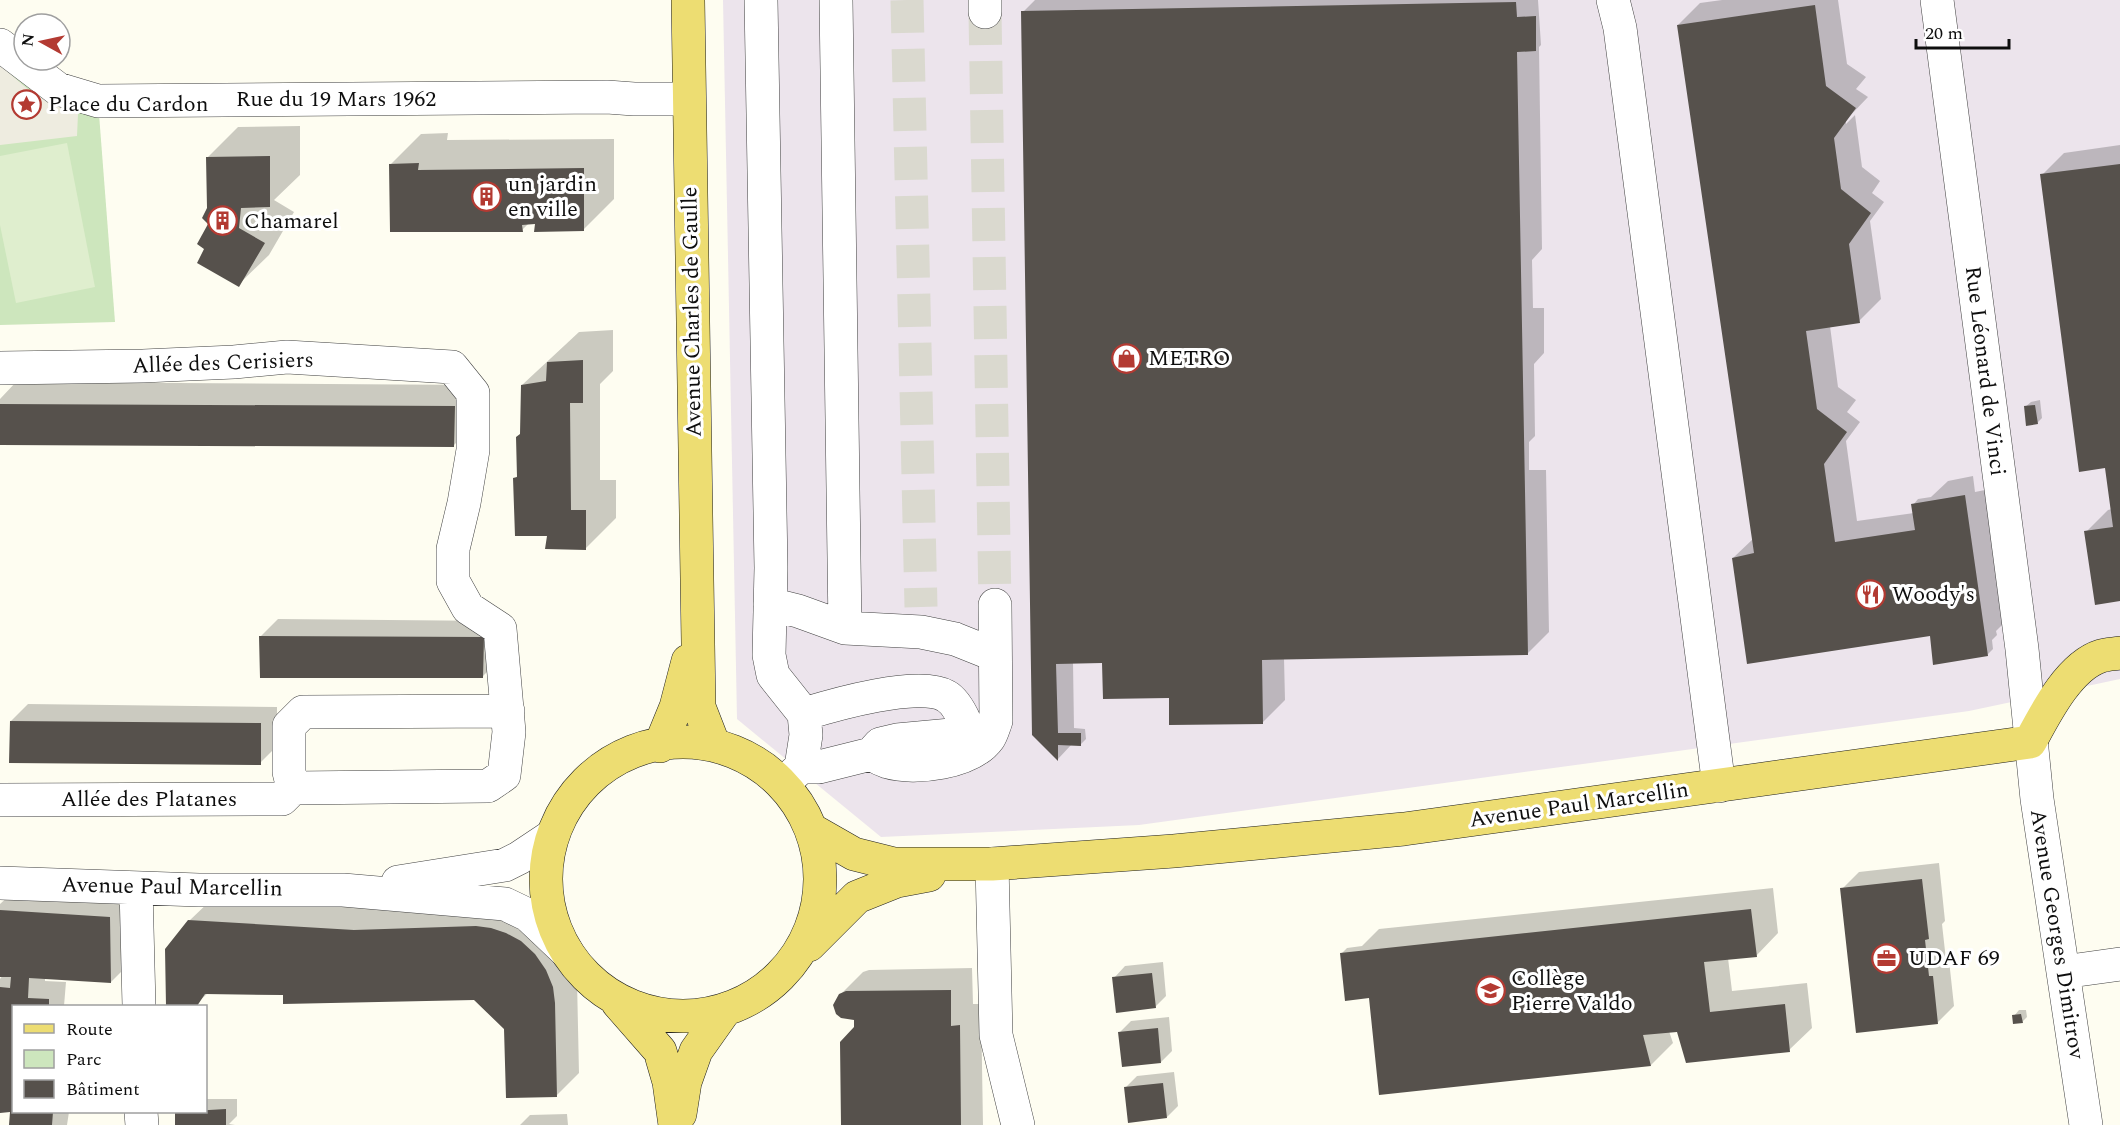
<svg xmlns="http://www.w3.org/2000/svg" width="2120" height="1125" font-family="Spectral,serif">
<rect width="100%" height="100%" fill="#fefdf1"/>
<path fill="#ece4ec" d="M723,0H2120V679L1969,711L1139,825L881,837L737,719Z"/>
<path fill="#cde6bd" d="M0,45L98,101L115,322L0,325Z"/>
<path fill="#dfeece" d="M67,143L95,287L16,303L0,225V156Z"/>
<path fill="#eeece0" d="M0,65L32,93L78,114L77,136L0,145Z"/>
<path fill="#0003" d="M1035,0H1538L1541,45L1539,47L1542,249L1532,260L1533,308H1544V353L1534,364L1535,436L1529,442V470H1546L1549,632L1527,654L1284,658L1285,700L1263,722L1170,696L1104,662H1073L1074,728L1085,729L1086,739L1080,745L1072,744L1058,759L1023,12Z
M1722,0H1838L1847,64L1866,77L1856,89L1868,97L1846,120V124L1857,113L1855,115L1862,167L1880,181L1872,193L1884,202L1870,221L1881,299L1859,321L1830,326L1838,387L1856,400L1847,412L1860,422L1846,441L1857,521L1914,513L1913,505L1918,499L1931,497L1948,481L1973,476L1975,492L1990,489L2008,619L1996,631L1997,635L1992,640L1993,649L1987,655L1733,558L1754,538L1678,25L1700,3Z
M300,126V175L274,200L294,212L269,255L238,285L205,249L210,223L208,157L238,127Z
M448,133L447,140L614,139V199L583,230L537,223H529L522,230L391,164L421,134Z
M2120,145V599L2086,532L2108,510L2112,509L2106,469L2042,175L2064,153Z
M613,330V371L600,384V480H616V518L585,549L548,535L515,479L518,475L522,433V385L579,332Z
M16,382L477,385L476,423L454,445L0,444V399Z
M2040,400L2042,418L2037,423L2025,407L2031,402Z
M278,619L500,621L499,660L482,677L261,636Z
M28,704L277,707V746L260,763L11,721Z
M1939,863L1945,921L1942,924L1946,960H1949L1954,1006L1937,1023L1842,889L1859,872Z
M1773,888L1778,933L1756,956L1728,958L1732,991L1807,983L1812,1028L1789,1050L1678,1030L1669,1031L1673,1043L1651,1065L1370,996L1342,953L1347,948L1362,946L1379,929Z
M11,894L127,901L128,965L111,982L45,978V981L66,982L64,1006H14V1112H69L67,1125H11L12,1110L0,1112V979L3,975H0V904Z
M212,899L499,905L574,965L577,980L579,1073L557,1095L506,1028L474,999L208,993L194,1006H167L166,950L189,921Z
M1163,962L1166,996L1155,1007L1114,978L1125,966Z
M972,968L973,1004H981L983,1125H843L856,1018L840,995L863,972L869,970Z
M2019,1010H2026L2027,1017L2022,1022L2014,1016Z
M1169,1017L1172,1051L1161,1062L1120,1032L1131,1021Z
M1174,1072L1178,1106L1167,1117L1125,1088L1137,1076Z
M206,1099H237V1116L229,1124L235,1125H177V1112H206Z
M567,1114L568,1125H520L530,1115Z"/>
<path fill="#56514c" d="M1516,2L1517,17L1536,16V51L1517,52L1528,655L1262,660L1263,724L1169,725V698L1103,699L1102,663L1056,664L1058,733H1081V746L1058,745V761L1032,735L1021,11Z
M1815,5L1826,86L1856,108L1834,138L1841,189L1871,213L1849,244L1860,323L1806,331L1817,409L1847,432L1824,464L1835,542L1915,530L1911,504L1965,495L1988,656L1933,665L1930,636L1747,664L1732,558L1754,553L1677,25Z
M270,156V207L241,208L239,228L265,243L239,287L197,263L204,249L197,244L208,224L202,218L207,208L206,157Z
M419,163L418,170L584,168V231L534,232L535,224L522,225L523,232H390L389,164Z
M2120,164V601L2095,605L2084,531L2113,527L2105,468L2079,472L2040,174Z
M583,360V403H570L571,510H586V550L545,549L547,536H515L513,478L517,477L516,437L520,434L521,385L546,381L547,362Z
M0,404L455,406L454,447L0,445Z
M2035,405L2038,424L2026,426L2024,406Z
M259,636L484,637L483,678H260Z
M10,721L261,723V765L9,763Z
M1922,879L1929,939L1925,940L1929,976H1933L1938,1024L1856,1033L1840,888Z
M1751,909L1757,957L1704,962L1710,1012L1785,1004L1790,1052L1686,1063L1677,1032L1643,1035L1651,1066L1379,1095L1369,998L1345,1001L1340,953Z
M0,910L110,917L111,983L29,978L28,998L49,999V1006H14V1112H53L52,1125H9L10,1112L0,1113V987L10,988L11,977H0Z
M188,920L354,930L476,926L491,928L506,933L521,941L535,954L546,970L553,987L555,1003L557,1097L506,1098L504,1029L474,1000L283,1004V995L205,994L197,1006H166L165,949Z
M1152,973L1156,1008L1116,1013L1112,977Z
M951,990V1026L960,1025L961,1125H841L840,1042L854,1027V1020L841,1018L836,1014L833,1005L839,994L846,991Z
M2021,1014L2023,1023L2013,1024L2012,1015Z
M1158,1028L1161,1063L1122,1067L1118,1032Z
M1163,1083L1167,1118L1128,1123L1124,1087Z
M226,1109V1125H175V1112Z"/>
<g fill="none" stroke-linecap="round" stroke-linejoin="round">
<path stroke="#dad9cf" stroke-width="33" stroke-dasharray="33 16" stroke-linecap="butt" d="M907,0L921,607
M985,12L995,605"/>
<defs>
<path id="minor" d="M761,0L771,568L769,655L773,675L804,714L806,735L801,767L784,783
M836,0L845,628L921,632L955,639L995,655
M985,0V12
M1613,0L1620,28L1719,786
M1937,0L2022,649L2037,799L2086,1125
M0,45L58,89L98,101L607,97L634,99H689
M0,368L143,366L234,362L287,357L452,367L473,393V450L464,503L453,549V581L468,608L500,629L509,732L504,775L488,786L293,788L282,799L0,800
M770,604L798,611L845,628
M871,754C876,757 882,760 888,762C915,770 971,763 989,738C992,734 994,726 996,721L995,605
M801,767H819L871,754L880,744L897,740L962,734L965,722C961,713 955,701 946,696C920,680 833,705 804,714
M293,788L289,772V726L303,712L508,711
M992,864L996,1035L1018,1125
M398,882L505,865L519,858L552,836
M0,883L199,890H343L505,904L528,915L567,952
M136,888L139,1006
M2063,972L2120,964
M141,1112L142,1125"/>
<path id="major" d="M688,0L699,707L713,743
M546 879a137 137 0 1 1 274 0a137 137 0 1 1-274 0Z
M660,746L676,707L688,661
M812,830L854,854L894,864H992L1174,851L1404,829L2030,742C2045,714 2069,666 2101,656C2107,654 2114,654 2120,653
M809,945L857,897L897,881L929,875
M618,1003L660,1051L669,1082L675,1125
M680,1114L685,1082L696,1051L725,1010"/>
</defs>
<use href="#minor" stroke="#414141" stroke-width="34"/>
<use href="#major" stroke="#1f1f1f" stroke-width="34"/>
<use href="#minor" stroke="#fff" stroke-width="33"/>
<use href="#major" stroke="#eddd72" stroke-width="33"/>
</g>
<defs>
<symbol id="sight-ring" viewBox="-11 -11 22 22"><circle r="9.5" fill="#fff" stroke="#b33a32" stroke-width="1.5"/><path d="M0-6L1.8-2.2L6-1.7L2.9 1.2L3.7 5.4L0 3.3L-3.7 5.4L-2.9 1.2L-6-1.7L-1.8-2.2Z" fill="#b33a32"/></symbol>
<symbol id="building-ring" viewBox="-11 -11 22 22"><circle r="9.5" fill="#fff" stroke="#b33a32" stroke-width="1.5"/><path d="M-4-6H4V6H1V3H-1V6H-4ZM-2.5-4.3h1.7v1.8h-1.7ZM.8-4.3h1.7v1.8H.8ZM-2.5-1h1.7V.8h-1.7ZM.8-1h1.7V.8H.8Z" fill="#b33a32"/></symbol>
<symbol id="shop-ring" viewBox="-11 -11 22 22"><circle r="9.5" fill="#fff" stroke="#b33a32" stroke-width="1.5"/><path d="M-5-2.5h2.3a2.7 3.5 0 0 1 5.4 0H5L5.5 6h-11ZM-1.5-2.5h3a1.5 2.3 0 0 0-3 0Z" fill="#b33a32"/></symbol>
<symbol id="restaurant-ring" viewBox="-11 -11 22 22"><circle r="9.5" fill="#fff" stroke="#b33a32" stroke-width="1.5"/><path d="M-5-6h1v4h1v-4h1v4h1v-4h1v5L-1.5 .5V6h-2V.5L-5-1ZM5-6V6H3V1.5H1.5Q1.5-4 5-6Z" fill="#b33a32"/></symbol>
<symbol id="office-ring" viewBox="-11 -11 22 22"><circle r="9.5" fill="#fff" stroke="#b33a32" stroke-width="1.5"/><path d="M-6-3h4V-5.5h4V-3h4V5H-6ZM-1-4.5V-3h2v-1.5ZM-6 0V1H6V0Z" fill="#b33a32"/></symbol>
<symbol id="school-ring" viewBox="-11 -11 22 22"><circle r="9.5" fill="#fff" stroke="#b33a32" stroke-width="1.5"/><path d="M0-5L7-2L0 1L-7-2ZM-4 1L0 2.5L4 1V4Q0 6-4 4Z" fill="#b33a32"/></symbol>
</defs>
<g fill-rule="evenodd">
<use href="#sight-ring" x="10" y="88" width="33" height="33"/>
<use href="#building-ring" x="470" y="180" width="33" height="33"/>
<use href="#building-ring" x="206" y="204" width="33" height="33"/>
<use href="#shop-ring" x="1110" y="342" width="33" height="33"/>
<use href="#restaurant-ring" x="1854" y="578" width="33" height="33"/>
<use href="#office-ring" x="1870" y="942" width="33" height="33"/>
<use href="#school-ring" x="1474" y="974" width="33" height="33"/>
</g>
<g text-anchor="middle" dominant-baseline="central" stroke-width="6" stroke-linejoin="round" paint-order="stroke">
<g font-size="22" fill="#0e0e0e" stroke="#fff">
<text x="336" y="99">Rue du 19 Mars 1962</text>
<text transform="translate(692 312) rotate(-91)">Avenue Charles de Gaulle</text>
<text transform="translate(223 363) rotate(-2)">Allée des Cerisiers</text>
<text transform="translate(1985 371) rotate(83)">Rue Léonard de Vinci</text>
<text x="149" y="799">Allée des Platanes</text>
<text transform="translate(1579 805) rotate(-8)">Avenue Paul Marcellin</text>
<text transform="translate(172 887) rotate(1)">Avenue Paul Marcellin</text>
<text transform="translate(2057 934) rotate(81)">Avenue Georges Dimitrov</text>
</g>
<g font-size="22" fill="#0e0e0e" stroke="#fff" text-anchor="start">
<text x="48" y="104">Place du Cardon</text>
<text x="508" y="184">un jardin<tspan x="508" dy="25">en ville</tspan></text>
<text x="244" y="221">Chamarel</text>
<text x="1148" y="358">METRO</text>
<text x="1892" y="594">Woody's</text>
<text x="1908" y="958">UDAF 69</text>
<text x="1511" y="978">Collège<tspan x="1511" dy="25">Pierre Valdo</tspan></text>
</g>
</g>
<rect x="12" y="1005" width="195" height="108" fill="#ffffff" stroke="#9f9f9f" stroke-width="1.5"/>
<rect x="24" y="1024" width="30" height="9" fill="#eddd72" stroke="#9f9f9f" stroke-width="1.5"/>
<text x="66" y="1035" font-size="18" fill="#0e0e0e">Route</text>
<rect x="24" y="1050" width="30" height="18" fill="#cde6bd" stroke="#9f9f9f" stroke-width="1.5"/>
<text x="66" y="1065" font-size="18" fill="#0e0e0e">Parc</text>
<rect x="24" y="1080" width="30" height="18" fill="#56514c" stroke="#9f9f9f" stroke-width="1.5"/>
<text x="66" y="1095" font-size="18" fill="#0e0e0e">Bâtiment</text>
<g transform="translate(42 42) rotate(278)"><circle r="28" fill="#ffffff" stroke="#9f9f9f" stroke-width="1.5"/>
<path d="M0-4.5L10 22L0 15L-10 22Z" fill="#b33a32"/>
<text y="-9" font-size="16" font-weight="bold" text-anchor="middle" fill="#0e0e0e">N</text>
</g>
<path d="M1916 39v9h93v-9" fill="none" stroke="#0e0e0e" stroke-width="3"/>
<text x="1925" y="39" font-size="18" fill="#0e0e0e" stroke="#ffffff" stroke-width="4.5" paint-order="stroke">20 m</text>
</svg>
